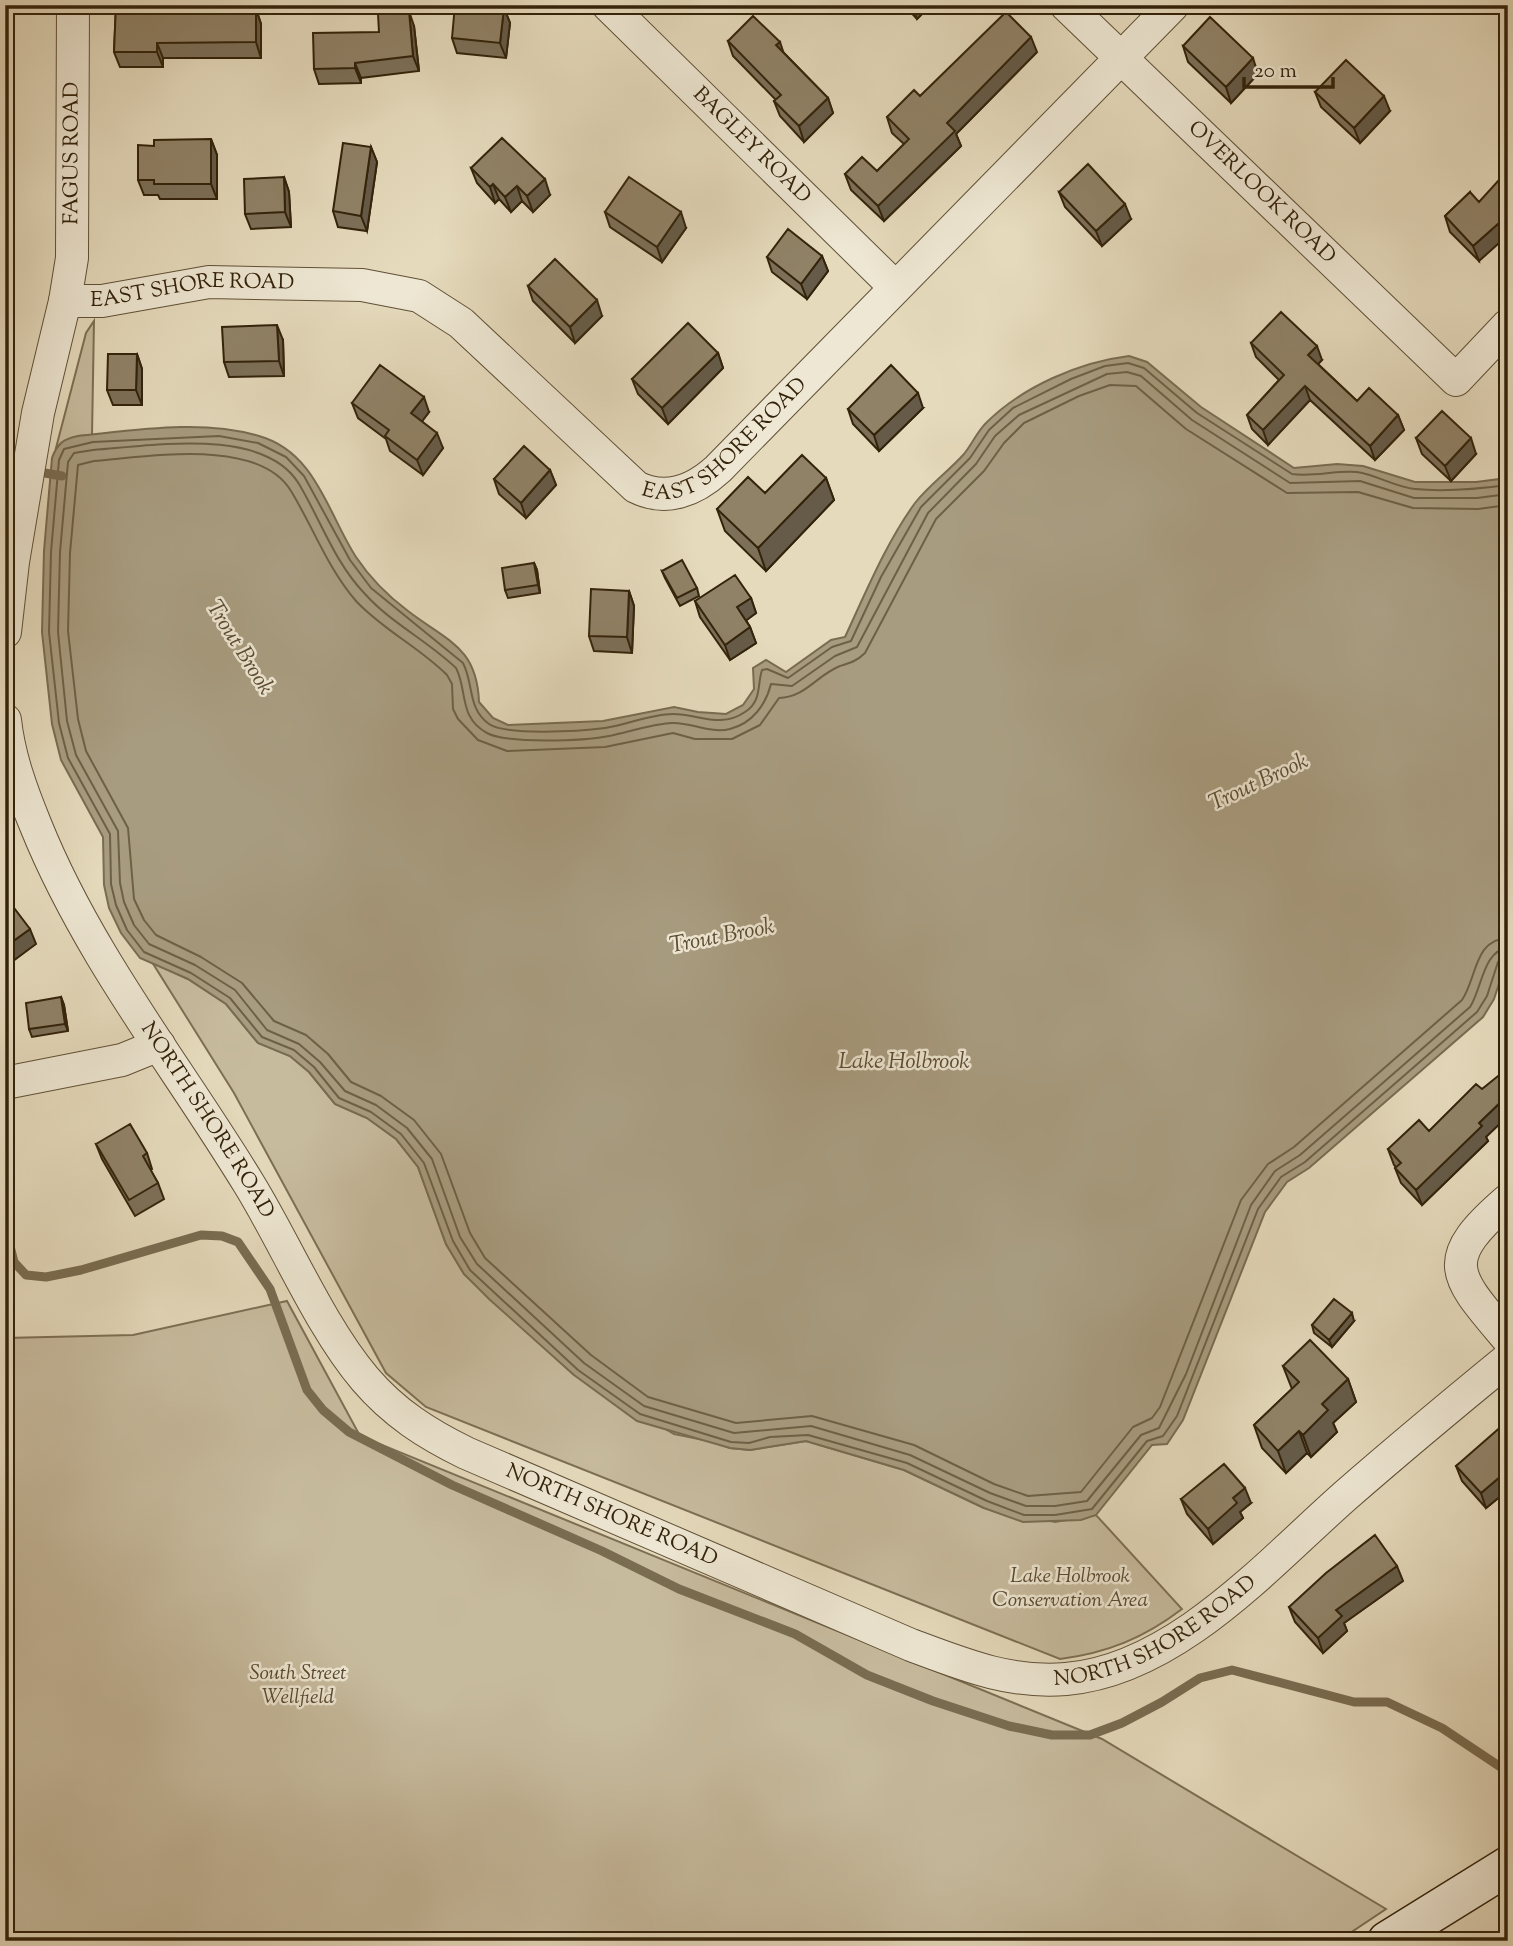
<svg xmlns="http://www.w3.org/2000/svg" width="1513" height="1946" font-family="'Sorts Mill Goudy',serif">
<rect width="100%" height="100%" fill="#e5dabc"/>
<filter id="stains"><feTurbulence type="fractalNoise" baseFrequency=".00286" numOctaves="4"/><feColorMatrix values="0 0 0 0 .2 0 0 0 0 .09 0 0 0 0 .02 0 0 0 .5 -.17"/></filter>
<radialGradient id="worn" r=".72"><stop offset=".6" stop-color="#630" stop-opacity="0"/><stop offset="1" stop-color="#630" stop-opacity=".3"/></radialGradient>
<path fill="#c7bb9e" stroke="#7d6f54" stroke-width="2" d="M94,321L92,435L78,436L56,448L86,333Z
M152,962L188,979L226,1004L258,1043L290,1056L309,1072L335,1104L367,1118L396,1139L418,1167L446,1244L464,1274L574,1375L674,1434L714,1442L730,1448L750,1450L806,1441L904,1470L984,1508L1055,1522L1096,1515L1182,1609C1144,1638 1107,1653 1060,1659L426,1407L386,1373L234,1093Z
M287,1301L360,1436L1102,1739L1386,1909L1338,1941H5V1338L133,1335Z"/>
<path fill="#a89c80" stroke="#796c51" stroke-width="2" d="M1129,356L1147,362L1201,407L1294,468L1337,464L1363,466L1415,482H1476L1508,478V956L1494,999L1483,1017L1309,1168L1287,1182L1265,1212L1183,1420L1167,1444L1152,1445L1096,1515L1081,1520L1023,1522L984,1508L904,1470L806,1441L750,1450L730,1448L637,1421L574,1375L489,1299L464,1274L446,1244L418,1167L396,1139L367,1118L335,1104L309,1072L290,1056L258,1043L226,1004L188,979L140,958L121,933L109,908L104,885L103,837L61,760L52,724L42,632L44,551L52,458C57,444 63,439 78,436C136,430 203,419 259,436C316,452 328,514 356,557C370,578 388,596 408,611C447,641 477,647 479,702L493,718L508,725L603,721L674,707L698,712L726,714L743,705L754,689L753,668L766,660L786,672L831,640L845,637C866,592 886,543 915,503C929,485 949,471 964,454C972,444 977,432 986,423C1022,387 1079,362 1129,356Z"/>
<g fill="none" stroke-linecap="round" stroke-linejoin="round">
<path stroke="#6e6046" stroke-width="2" d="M1508,485C1478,489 1445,492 1415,489C1395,487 1377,475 1357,472C1335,470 1315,477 1292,474L1197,413L1144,368L1128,363L1105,366L1071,379L1013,408L989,430L970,458L921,507L881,577L851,641L832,647L788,678L767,669L762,670C757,685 762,701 745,712C720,729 699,714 673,714C650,714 627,725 605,728C582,731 506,736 489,724C467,708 474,684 463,663L371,588L350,560L304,476L286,457L258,443L219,436L93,442L64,449L59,460L51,552L49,632L59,723L68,758L110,834L111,884L116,905L127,930L144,952L191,973L230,998L262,1037L294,1050L314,1067L339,1098L371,1112L401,1134L424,1163L453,1241L470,1270L578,1370L640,1414L731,1442L749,1443L770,1437L808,1435L907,1463L987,1501L1024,1515H1055L1092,1509L1147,1441L1163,1436L1177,1416L1258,1209L1281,1177L1305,1162L1477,1012L1487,996L1498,962L1508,957
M1508,494L1477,498H1414L1360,481L1290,483L1192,420L1141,376L1127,372L1107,374L1019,415L995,436L976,464L928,513L857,647L835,656L792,686L771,684C766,704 753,723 730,729C710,734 691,722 672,723C651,724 629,732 609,736C584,741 507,744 487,733C458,717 468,691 456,668C428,641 391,623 365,594C335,563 321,521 299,484C264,426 150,446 93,450L74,453L68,462L60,552L58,632L67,721L76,755L118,831L120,883L124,902L134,925L149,944L195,965L235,990L267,1030L299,1044L320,1062L345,1091L376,1105L407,1128L432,1159L460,1237L477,1264L584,1363L644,1406L734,1433L811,1426L910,1455L990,1493L1026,1506H1055L1087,1501L1141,1435L1159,1428L1186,1374L1251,1205L1275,1171L1300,1155L1470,1007C1482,989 1483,950 1508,948
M1508,505L1478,509L1413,508L1358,492L1287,493L1186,429L1136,386L1110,385L1079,396L1024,423L1004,443L984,471L936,519L865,653C857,661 850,663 840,666C817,675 806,697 779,698L760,725L732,739H695L673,733L605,747L507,751L478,740L458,719L453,709L452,684L447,675C419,647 383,630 356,601C328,569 313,527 291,491C259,437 147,457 94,461L78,465L70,553L68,631L78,719L86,751L128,828L134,899L144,920L156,935L201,957L242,983L274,1021L306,1035L328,1054L351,1082L381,1096L414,1120L441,1154L470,1233L485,1258L591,1355L648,1397L736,1423L812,1416L914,1445L994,1484L1028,1496L1081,1492L1133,1427L1152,1418L1160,1407L1241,1200L1268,1164L1294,1147L1462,1000C1477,978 1474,939 1508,938"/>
<path stroke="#796c51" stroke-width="9" d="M5,466L62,476
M5,1226L14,1262L26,1275L46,1277L81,1270L201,1235L222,1236L238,1242L270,1289L307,1390L323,1410L349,1432L452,1485L602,1551L679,1589L795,1634L867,1675L933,1701L1009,1726L1052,1735H1090L1122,1723L1162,1702L1200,1678L1232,1670L1354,1702H1387L1442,1728L1508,1772"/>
<defs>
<g id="minor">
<path id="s1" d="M608,5L895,287"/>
<path id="s2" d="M1066,5L1456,380L1508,325"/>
<path id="s3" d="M65,301H102L209,282L362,285L419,296L461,323L636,487C666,502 694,491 718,469L1173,5"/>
<path id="s4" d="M5,632L13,562L38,413L65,301L72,258L73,5"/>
<path id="s5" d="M5,720C9,757 22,792 36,826C88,955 177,1066 249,1184C286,1244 320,1326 365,1379C394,1413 427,1434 466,1453L911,1645C962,1664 1010,1684 1066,1679C1175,1670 1267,1565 1345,1496C1399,1449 1453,1404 1508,1359"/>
<path d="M5,1083L122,1060L159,1045"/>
<path d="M1508,1200C1437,1261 1454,1275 1508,1339"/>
</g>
<path id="secondary" d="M1387,1941L1508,1866"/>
</defs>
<use href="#minor" stroke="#605137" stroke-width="34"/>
<use href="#secondary" stroke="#33230b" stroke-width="41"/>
<use href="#minor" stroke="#eee7d3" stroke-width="32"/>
<use href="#secondary" stroke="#eee7d3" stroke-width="38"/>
</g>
<path fill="#7c7059" stroke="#33230b" stroke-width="2" d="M116,5H161L162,10L256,9L261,24V58H163V67H120L114,52Z
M904,5H931L917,19Z
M504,8L510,23L506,58L457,53L452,38Z
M414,26L419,71L361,78V83L319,84L314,69L379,32Z
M728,41L783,52L828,98L833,113L804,142L780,116L774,101L776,100L733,56Z
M1183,46L1258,74L1231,103L1188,62Z
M1037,52L956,134L961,146L884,221L851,190L845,174L877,171L904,144L892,133L887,117L920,96Z
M1315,92L1390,111L1360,143L1321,107Z
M211,139L217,155V199H160L158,195H144L138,180L154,146Z
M371,147L377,162L367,231L338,227L333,211Z
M471,168L550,195L533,212L522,201L511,212L499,199L495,203L477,183Z
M284,177L289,192L291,227L251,229L245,214Z
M1059,192L1131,219L1102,246L1065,207Z
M1470,192L1479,261L1450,232L1445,216Z
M605,212L686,228L662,262L610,227Z
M822,256L828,271L807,299L772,272L767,257Z
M528,286L602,316L575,343L533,301Z
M283,340L284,376L229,377L224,362Z
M1251,343L1322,360L1318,364L1357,401L1398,415L1404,430L1375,460L1310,400L1268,445L1252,429L1247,415L1279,380L1256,357Z
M718,353L723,368L668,424L638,394L632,379Z
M137,354L142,369V405H113L107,390Z
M352,403L429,412L422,421L443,448L423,475L390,451L386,439L358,418Z
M923,408L879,451L853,424L848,409Z
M1416,438L1476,454L1451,481L1422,454Z
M550,470L556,485L526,518L499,494L494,479Z
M826,478L834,500L766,571L725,531L717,509L765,493Z
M534,563L537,570L540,593L508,598L505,590Z
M662,571L697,588L699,596L680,606L665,578Z
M629,591L634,606L632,653L594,651L589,636Z
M751,598L756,613L746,620L750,627L756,643L730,660L700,617L695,601Z
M61,997L64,1005L68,1031L32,1037L29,1029Z
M1486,1137L1488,1141L1422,1205L1401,1183L1395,1168L1396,1167L1394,1165L1388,1149Z
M96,1144L147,1153L152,1169L150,1170L158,1183L164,1199L135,1216L102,1159Z
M1354,1321L1332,1347L1314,1333L1312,1325Z
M1283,1366L1348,1379L1356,1402L1333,1423L1337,1432L1311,1457L1307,1453L1286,1473L1262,1448L1254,1425L1292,1389Z
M1508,1431V1490L1486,1508L1462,1481L1456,1466Z
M1181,1499L1251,1503L1240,1512L1243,1518L1213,1544L1187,1514Z
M1403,1581L1344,1623L1347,1631L1323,1653L1295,1622L1289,1607Z"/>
<path fill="#655b48" stroke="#33230b" stroke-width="2" d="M912,5H931L917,19Z
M504,8L510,23L506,58L500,43Z
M256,9L261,24V58L256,42Z
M409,11L414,26L419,71L413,56Z
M1031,37L1037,52L956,134L961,146L884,221L878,206L947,123Z
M780,42L785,57L776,45Z
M157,43L163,58V67L157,52Z
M1253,58L1258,74L1231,103L1226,87Z
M355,63L361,78V83L355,68Z
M1384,96L1390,111L1360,143L1354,128Z
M828,98L833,113L804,142L799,126Z
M211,139L217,155V199L211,184Z
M371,147L377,162L367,231L361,216Z
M284,177L289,192L291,227L285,212Z
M545,179L550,195L533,212L527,196Z
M493,184L499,199L495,203L490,187Z
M517,186L522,201L511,212L505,197Z
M1125,204L1131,219L1102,246L1096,231Z
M681,212L686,228L662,262L657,247Z
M1508,215V235L1479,261L1473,246Z
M822,256L828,271L807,299L801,284Z
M597,300L602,316L575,343L570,327Z
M277,325L283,340L284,376L279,361Z
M1317,346L1322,360L1313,369L1308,355Z
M718,353L723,368L668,424L662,408Z
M137,354L142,369V405L136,390Z
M1305,386L1310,400L1268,445L1263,430Z
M918,393L923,408L879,451L874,435Z
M424,397L429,412L417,428L411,413Z
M1398,415L1404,430L1375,460L1370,446Z
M437,433L443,448L423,475L417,460Z
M1471,438L1476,454L1451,481L1445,466Z
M550,470L556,485L526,518L521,503Z
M826,478L834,500L766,571L758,548Z
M534,563L537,570L540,593L538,585Z
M629,591L634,606L632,653L627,637Z
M751,598L756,613L743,623L737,607Z
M750,627L756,643L730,660L725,645Z
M30,929L36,944L5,967V947Z
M61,997L64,1005L68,1031L65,1024Z
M1508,1095V1116L1486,1137L1488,1141L1422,1205L1416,1190L1479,1123Z
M1352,1313L1354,1321L1332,1347L1329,1340Z
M1348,1379L1356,1402L1333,1423L1337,1432L1311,1457L1303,1435L1322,1404Z
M1299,1431L1307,1453L1286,1473L1278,1451Z
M1508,1470V1490L1486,1508L1481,1493Z
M1245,1488L1251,1503L1240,1512L1243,1518L1213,1544L1208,1529L1233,1498Z
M1397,1566L1403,1581L1344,1623L1347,1631L1323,1653L1318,1638L1336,1610Z"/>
<path fill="#908267" stroke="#33230b" stroke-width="2" d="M116,5H158V10L256,9V42L157,43V52H114Z
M455,5H480L504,8L500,43L452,38Z
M409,11L413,56L355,63V68L314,69L313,33L379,32L378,14Z
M1006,12L1031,37L947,123L955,131L878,206L845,174L862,157L877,171L909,139L887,117L914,90L920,96Z
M753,16L780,42L776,45L828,98L799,126L774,101L781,95L728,41Z
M1210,17L1253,58L1226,87L1183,46Z
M1346,60L1384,96L1354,128L1315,92Z
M502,138L545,179L527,196L517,186L505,197L493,184L490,187L471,168Z
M211,139V184H154V180H138V145L154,146V140Z
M343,143L371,147L361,216L333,211Z
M1088,164L1125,204L1096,231L1059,192Z
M1508,170V215L1473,246L1445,216L1470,192L1479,202Z
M284,177L285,212L245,214L244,179Z
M629,177L681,212L657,247L605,212Z
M788,229L822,256L801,284L767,257Z
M555,259L597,300L570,327L528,286Z
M1281,312L1317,346L1308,355L1357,401L1369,388L1398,415L1370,446L1305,386L1263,430L1247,415L1284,375L1251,343Z
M688,323L718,353L662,408L632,379Z
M277,325L279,361L224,362L222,327Z
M108,354H137L136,390H107Z
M380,365L424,397L411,413L437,433L417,460L385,436L389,430L352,403Z
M891,365L918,393L874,435L848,409Z
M1442,411L1471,438L1445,466L1416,438Z
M524,446L550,470L521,503L494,479Z
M802,455L826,478L758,548L717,509L748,477L765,493Z
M682,560L697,588L677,598L662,571Z
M534,563L538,585L505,590L502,568Z
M735,575L751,598L737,607L750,627L725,645L695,601Z
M591,589L629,591L627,637L589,636Z
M5,896L30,929L5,947Z
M61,997L65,1024L29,1029L26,1003Z
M1508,1068V1095L1479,1123L1482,1126L1416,1190L1395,1168L1401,1163L1388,1149L1419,1120L1429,1131L1476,1084L1482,1089Z
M130,1124L147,1153L143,1156L158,1183L129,1200L96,1144Z
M1334,1299L1352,1313L1329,1340L1312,1325Z
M1310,1340L1348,1379L1322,1404L1328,1410L1303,1435L1299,1431L1278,1451L1254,1425L1299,1382L1283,1366Z
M1503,1425L1508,1431V1470L1481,1493L1456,1466Z
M1224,1464L1245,1488L1233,1498L1237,1503L1208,1529L1181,1499Z
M1375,1535L1397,1566L1336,1610L1342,1616L1318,1638L1289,1607L1326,1573Z"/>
<g text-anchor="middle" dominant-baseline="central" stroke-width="5" stroke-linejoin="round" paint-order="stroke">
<g font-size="21" fill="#33230b" stroke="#eee7d3">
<text stroke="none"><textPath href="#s1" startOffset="201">BAGLEY ROAD</textPath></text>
<text stroke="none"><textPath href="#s4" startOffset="485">FAGUS ROAD</textPath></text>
<text stroke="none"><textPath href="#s2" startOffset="271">OVERLOOK ROAD</textPath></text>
<text stroke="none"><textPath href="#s3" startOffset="128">EAST SHORE ROAD</textPath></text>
<text stroke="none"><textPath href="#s3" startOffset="756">EAST SHORE ROAD</textPath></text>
<text stroke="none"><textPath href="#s5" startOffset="452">NORTH SHORE ROAD</textPath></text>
<text stroke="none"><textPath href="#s5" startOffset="1040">NORTH SHORE ROAD</textPath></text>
<text stroke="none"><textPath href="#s5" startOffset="1628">NORTH SHORE ROAD</textPath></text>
</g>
<g font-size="21" font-style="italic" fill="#584930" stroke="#eee7d3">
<text x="1070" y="1577">Lake Holbrook<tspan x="1070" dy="24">Conservation Area</tspan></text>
<text x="298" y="1674">South Street<tspan x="298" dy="24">Wellfield</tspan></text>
</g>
<g font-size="23" font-style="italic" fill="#5c4d34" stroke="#eee7d3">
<text transform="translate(239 648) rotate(58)">Trout Brook</text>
<text transform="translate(1259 783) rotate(-25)">Trout Brook</text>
<text transform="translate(722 937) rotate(-11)">Trout Brook</text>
<text x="904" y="1062">Lake Holbrook</text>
</g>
</g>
<rect width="1513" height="1946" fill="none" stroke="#e5dabc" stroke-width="28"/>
<rect x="7" y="7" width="1499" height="1932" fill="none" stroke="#33230b" stroke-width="3.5"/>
<rect x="14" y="14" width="1485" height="1918" fill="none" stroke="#33230b" stroke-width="2"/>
<path d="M1244 77v10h89v-10" fill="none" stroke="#33230b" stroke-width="3.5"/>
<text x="1254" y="77" font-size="21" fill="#33230b" stroke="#eee7d3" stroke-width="5" paint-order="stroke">20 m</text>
<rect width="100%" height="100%" filter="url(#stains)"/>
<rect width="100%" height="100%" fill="url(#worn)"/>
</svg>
